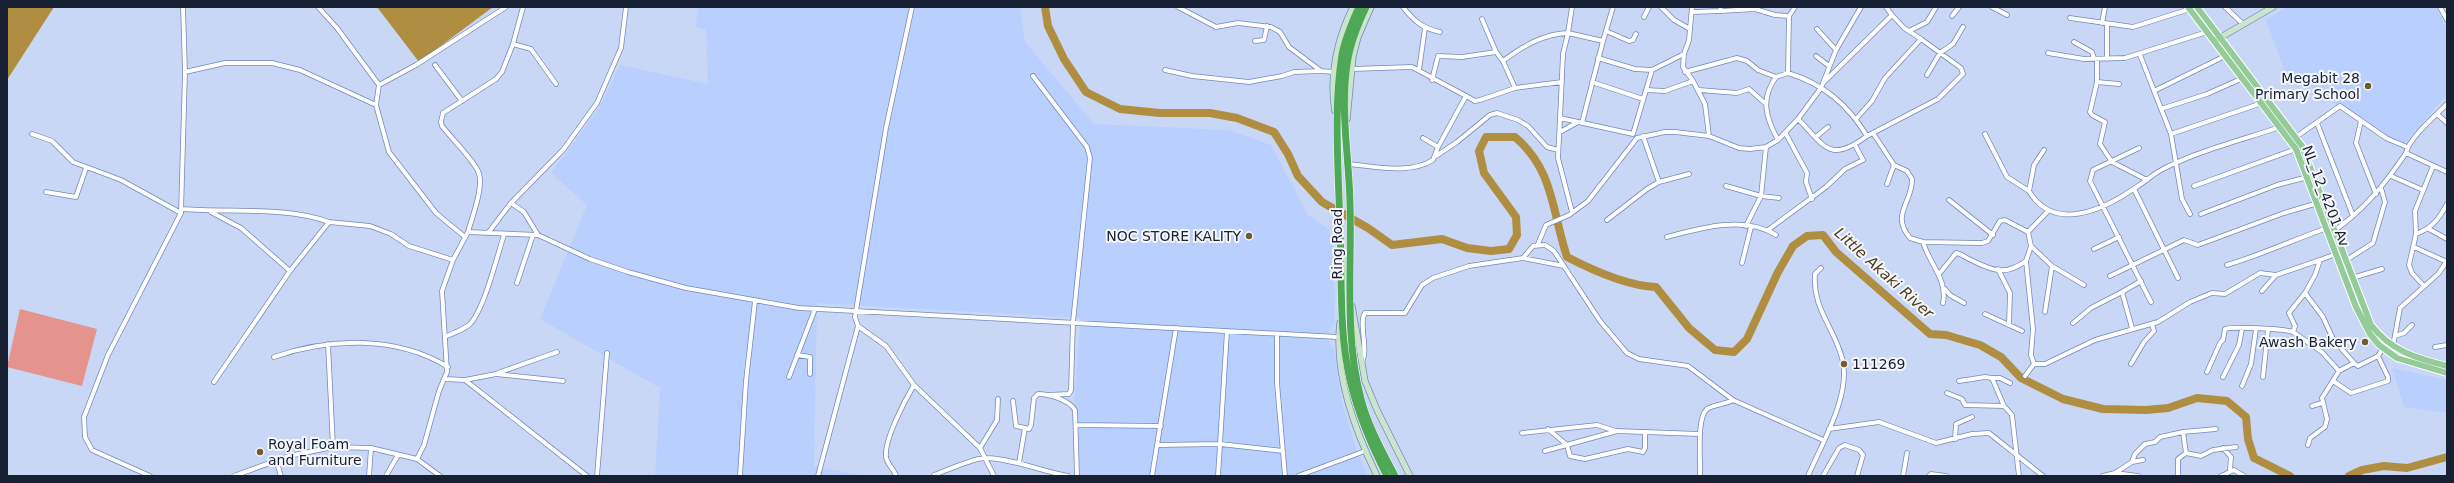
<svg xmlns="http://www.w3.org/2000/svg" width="2454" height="483" font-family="'DejaVu Sans',sans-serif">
<rect width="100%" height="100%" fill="#c8d7f6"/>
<path fill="#b9cffe" d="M699,7H1020L1025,42L1094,124L1228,130L1271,145L1308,215L1328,229L1333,247L1335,323L1329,330V344L1334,348L1341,399L1356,448L1368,476H1079V432L1074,398L1081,318L817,303L814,466L863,476H655L660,388L540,319L587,205L551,173L599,108L620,65L708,84L706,30L695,27Z
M2286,7H2437L2447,30V94L2402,147L2284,69L2266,20Z
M2392,368L2447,380V413L2404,407Z"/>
<path fill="#e5948d" d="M20,309L97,329L82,386L7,367Z"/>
<path fill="#b08e41" d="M7,7H54L7,80Z
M377,7H493L419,62Z"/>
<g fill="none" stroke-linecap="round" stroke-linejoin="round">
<path stroke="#b08e41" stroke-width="8" d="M1045,7L1048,26L1064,59L1086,92L1120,109L1160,113H1210L1237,118L1274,132L1288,154L1298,176L1322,202L1368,228L1392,245L1442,239L1467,248L1491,251L1509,249L1517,235L1516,217L1484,173L1479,151L1486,137H1515C1554,170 1552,212 1567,257C1592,270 1628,286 1656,287L1689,328L1715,350L1734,352L1747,339L1778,272L1793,246L1807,236L1823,235L1836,252L1930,334L1946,335L1980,345L2001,357L2021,378L2063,399L2103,409L2146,410L2168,408L2197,398L2227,401L2246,417L2248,439L2254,458L2290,476
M2349,476L2362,470L2384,466L2407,468L2447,457"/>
<defs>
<path id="street" d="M183,7L185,72
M912,7L886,128L855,317L858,326L886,346L914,385L980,448L994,476
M1178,7L1216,27L1238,23L1271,27L1280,32L1289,47L1321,71L1334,72
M1403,7C1414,21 1422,28 1440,32
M1613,7L1603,41L1568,33L1563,54L1560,118L1633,134L1652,70L1684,54L1689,40L1692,7
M1661,7L1674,20L1690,29
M1992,7L2007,15
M2225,7L2243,24
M2440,7L2447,20
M1721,11L1755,9L1775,15L1789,16L1788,73C1824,84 1848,105 1867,136C1829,164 1825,146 1798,119
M1692,12L1721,11L1720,7
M1789,16L1795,7
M1952,16L1959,7
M1644,17L1649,7
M2070,18L2133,27L2190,9
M1482,19L1496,52L1503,61C1523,46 1543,34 1568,33L1572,7
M2102,23L2105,7
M1817,29L1836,50
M1606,31L1629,41L1633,40L1636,34
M1909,31L1927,22L1936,7
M1255,41L1264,40L1267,26
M2074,42L2092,52L2094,59
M513,44L523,7
M2048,53L2084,59L2125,58L2207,32
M1684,54L1683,67L1693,81
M2140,55L2171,134L2182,199L2190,214
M1816,56L1829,66
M1598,58L1635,69L1652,70
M2097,59V82L2090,112L2092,115L2105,122L2100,144L2112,162L2147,180
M2107,59V24
M1503,61L1515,88
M435,65L462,101
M1352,69L1412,67L1466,96
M1165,70L1192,76L1249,82L1282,76L1294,72L1321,71
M1419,70L1425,28
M1685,72L1737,58L1747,61L1758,70L1776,77
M1927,75L1940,53L1953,44L1963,27
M1033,76L1087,147L1090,158L1073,322L1071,390L1069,394L1047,395
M1432,80L1438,56L1462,57L1496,52
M1592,82L1643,99
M1824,82L1892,15L1886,7
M2097,82L2119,84
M556,84L531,49L513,44L502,72L496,79L443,113L441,122L442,126C452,139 471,157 478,171C485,185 472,217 468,232L538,235L590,259L628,272L686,288L799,308L1338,337
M379,85L416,65L506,7
M1646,90L1665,91L1693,81L1705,104L1709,136
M1699,90L1737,93L1749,89L1766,104
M2154,91L2225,56
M376,105L389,152L436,213L465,237
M2161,109L2207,94L2243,78
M2437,114L2447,123
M1560,118L1558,158L1572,212
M1856,119L1872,101L1885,78L1921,39L1904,28L1892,15
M2361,121L2356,143L2376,194
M1582,123L1603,41
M2317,123L2353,216
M1560,132L1578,122
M1873,133L1894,165L1907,171L1912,179C1913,202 1890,214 1910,238L1923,242L1982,243L1988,241L2000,221L2005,220L2028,232L2031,246L2026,261L2033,329L2031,355L2034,364H2045L2095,340L2158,322L2190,302L2212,293L2225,294L2260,273L2276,275L2320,260
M32,134L52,141L73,162L121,180L181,213L185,72L225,63H272L300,70L376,105L379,85L337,28L318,7
M1786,134L1807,173L1806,182L1812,199
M1985,134L2007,177L2029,191
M2171,134L2262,103
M1643,136L1659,182
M1867,136L1938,99L1963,74L1961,68L1921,39
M1816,137L1828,127
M2296,137L2340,106L2386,138L2407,147
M1423,138L1438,147
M1778,140C1766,118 1760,99 1776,77L1788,73
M2139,148L2093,170L2090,181L2151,302
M2044,150L2034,165L2029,191C2054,233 2103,210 2135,188C2145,182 2154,173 2165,168C2201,150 2242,140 2280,127
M2406,153L2447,172
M1436,156L1457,142L1490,115L1497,113L1518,120L1528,126L1547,147L1558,150
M1348,164C1374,166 1409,175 1433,160L1438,147L1466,96L1475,101L1480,100L1515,88L1562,82
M2391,176L2423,190
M1887,184L1894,165
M1726,186L1761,196L1779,198
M2194,186L2296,149
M2134,189L2178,278
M46,192L76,197L86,168
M1949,200L1993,235
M511,203L524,212L538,235
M182,209C229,213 284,206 329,222L290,271L214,382
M211,212L241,228L290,271
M2201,214L2277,185L2308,177
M1607,220L1647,189L1659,182L1689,174
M329,222L370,226L391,234L409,246L453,260
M1746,226L1761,196L1766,147
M2429,229L2447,239
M1768,230L1826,187L1845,169L1863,160L1855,145
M2028,232L2048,211
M488,233L511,203L563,150L597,103L621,48L626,7
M2329,234C2361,214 2385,184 2406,153C2409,138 2435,116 2447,104
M2416,234C2432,228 2439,219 2447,204
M1667,237C1700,228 1745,215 1776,235
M1923,242C1929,263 1948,280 1943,303
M1538,244L1546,225L1569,215L1588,201L1637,138L1665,132H1675L1709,136L1739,148L1750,149L1766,147L1778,140L1798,119L1821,88L1836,50L1861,7
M2031,246L2052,266L2084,285
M2414,247L2447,262
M2094,249L2119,237
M1523,258L1564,266
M2345,261L2373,243L2385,202L2381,188
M1742,263L1751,227
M2227,265C2261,255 2293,240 2327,228
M1998,269L2010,293L2009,324
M1939,274L1956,253C1962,254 1966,258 1971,260C1993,271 2005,276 2026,261
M2110,276L2184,240L2198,245L2284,213L2318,203
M2352,278L2382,269
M517,283L533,235
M2424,286L2412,273L2409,265L2416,234L2415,211L2433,166
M1945,289L1950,295L1964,303
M2262,291L2276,275
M2122,292L2141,281
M2305,293L2323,317L2333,339L2354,363L2339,371
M2045,312L2052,266
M1985,314L2022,331
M2073,323L2091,308L2122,292L2132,328
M1277,334V383L1285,476
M447,336C454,333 462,330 469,325C484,311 497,256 504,235
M2395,336L2404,333L2412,325
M328,344L333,447
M2393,346L2400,308L2438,274L2447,261
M2435,347L2447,345
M797,355L810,357V374
M274,357C329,338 396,335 448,367
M1362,362C1369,348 1358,323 1365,313H1405L1422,285L1433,278L1469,266L1523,258L1533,246L1545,245L1554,251L1600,321L1627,353L1639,359L1688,366L1733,400L1823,440
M2354,363L2358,366L2378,356
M2131,364L2144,342L2154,331L2152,324
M2207,372L2220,343L2223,340L2225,329C2232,326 2286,329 2293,332
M498,373L557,352
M2025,376L2034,364
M789,377L815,309
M2223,377L2239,345L2242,329
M2263,377L2268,329
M1992,378H2000L2010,383
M445,379L465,380L587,476
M465,380L496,374L563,381
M1959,381L1985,377L1992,378L2004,406L2012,415L2019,476
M2333,381L2351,393L2388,381V377L2378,356L2383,348
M2242,386L2251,364L2256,329
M1947,393L1962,399L1965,405L2004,406
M1013,401L1016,426L1025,428
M2312,406L2322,403
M1077,425L1161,426
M1548,429L1567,445L1570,456L1585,459L1628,449L1643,452L1645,448V432
M1829,429L1879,422L1936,443L1972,434L1989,433L2043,476
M1522,433L1597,425L1616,431
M1955,439L1956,424L1972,417
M1157,445L1220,444L1283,451
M2308,445L2310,438L2325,427L2327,419L2322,398L2339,371L2322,352L2293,332L2295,326L2289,313L2305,293L2315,275L2320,260L2336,254
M980,448L997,420L998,399
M2223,448L2231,457L2230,470
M1545,451L1617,431L1699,434
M2186,453L2201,456L2213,450L2236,447
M417,459L424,445L439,391L447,372L442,291L453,260L468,232
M276,460L281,476
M2132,462L2135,454L2145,444L2155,442L2160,437L2183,432
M1019,463L1025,428L1029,429L1031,425L1034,398L1038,394C1049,394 1069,400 1075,410L1077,476
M2115,473L2132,462L2143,460
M934,475C945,471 976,457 986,458C1014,459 1040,471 1068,476
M150,476L92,450L85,437L84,417L108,355L181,213
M234,476L289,456L333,447L371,448L417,459L440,476
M369,476L371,448
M386,476L398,455
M597,476L607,353
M740,476L746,381L755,301
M818,476L858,326
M896,476C894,469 887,464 886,457C884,440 905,400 914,385
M1152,476L1176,328
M1218,476L1227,331
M1298,476L1365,451
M1700,476C1701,462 1696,418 1707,409C1713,405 1726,404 1733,400
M1808,476C1822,443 1852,394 1842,358C1834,327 1812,308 1815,274L1821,268
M1823,476L1839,448L1845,445L1859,450L1863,455L1857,476
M1903,476L1907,453
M1929,476L1931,474L1946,476
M2103,476L2115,473L2138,476
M2178,476V459L2186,453L2183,432L2216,429
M2221,476L2234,470L2244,476"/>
<path id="secondary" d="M2216,40L2273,7
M1335,111C1329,76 1337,39 1353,7
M1347,119L1353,56L1358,37L1371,7
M1352,306L1365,381L1377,410L1410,476
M1340,323C1334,375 1355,430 1377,476"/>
<path id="primary" d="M2188,7L2296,149L2356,307L2370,334L2379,345L2397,358L2447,373
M2197,7L2302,146L2371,325C2391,351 2416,358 2447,366"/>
<path id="highway" d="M1359,7C1352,23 1345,38 1342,55C1333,110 1339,176 1340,231C1342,280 1339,332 1350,380C1358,414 1371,445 1387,476
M1366,7C1357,26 1350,43 1347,64C1340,110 1349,157 1350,203C1352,268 1344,335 1361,399C1368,426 1382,451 1395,476"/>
</defs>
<use href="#street" stroke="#7289b9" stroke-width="5.5"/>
<use href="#secondary" stroke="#7289b9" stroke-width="7"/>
<use href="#primary" stroke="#fff" stroke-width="8"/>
<use href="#highway" stroke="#fff" stroke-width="8"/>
<use href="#street" stroke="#fff" stroke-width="4"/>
<use href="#secondary" stroke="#cae5cc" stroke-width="5.5"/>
<use href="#primary" stroke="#95cb99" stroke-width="6"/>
<use href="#highway" stroke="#4ea855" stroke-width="7"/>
</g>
<g fill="#725c2c" stroke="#f5f7fd" stroke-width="1.5">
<circle cx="2368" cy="86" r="4"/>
<circle cx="1249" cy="236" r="4"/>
<circle cx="2365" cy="342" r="4"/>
<circle cx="1844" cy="364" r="4"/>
<circle cx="260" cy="452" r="4"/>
</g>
<g text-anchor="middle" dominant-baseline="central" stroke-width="4" stroke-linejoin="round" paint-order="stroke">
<g font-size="14" fill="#182134" stroke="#f5f7fd" text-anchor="end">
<text x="2360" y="78">Megabit 28<tspan x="2360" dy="16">Primary School</tspan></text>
<text x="1241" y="236">NOC STORE KALITY</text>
<text x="2357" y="342">Awash Bakery</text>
<text x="1852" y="364" text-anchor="start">111269</text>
<text x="268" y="444" text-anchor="start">Royal Foam<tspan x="268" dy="16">and Furniture</tspan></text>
</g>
<g font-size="14" fill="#182134" stroke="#f5f7fd">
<text transform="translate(2326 196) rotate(69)">NL_12_4201 Av</text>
<text transform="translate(1337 244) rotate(-90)">Ring Road</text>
</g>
<g font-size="15" font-style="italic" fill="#4c3d1b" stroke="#f5f7fd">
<text transform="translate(1884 273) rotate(42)">Little Akaki River</text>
</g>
</g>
<rect width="2454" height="483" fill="none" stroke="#182134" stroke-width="16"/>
</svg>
